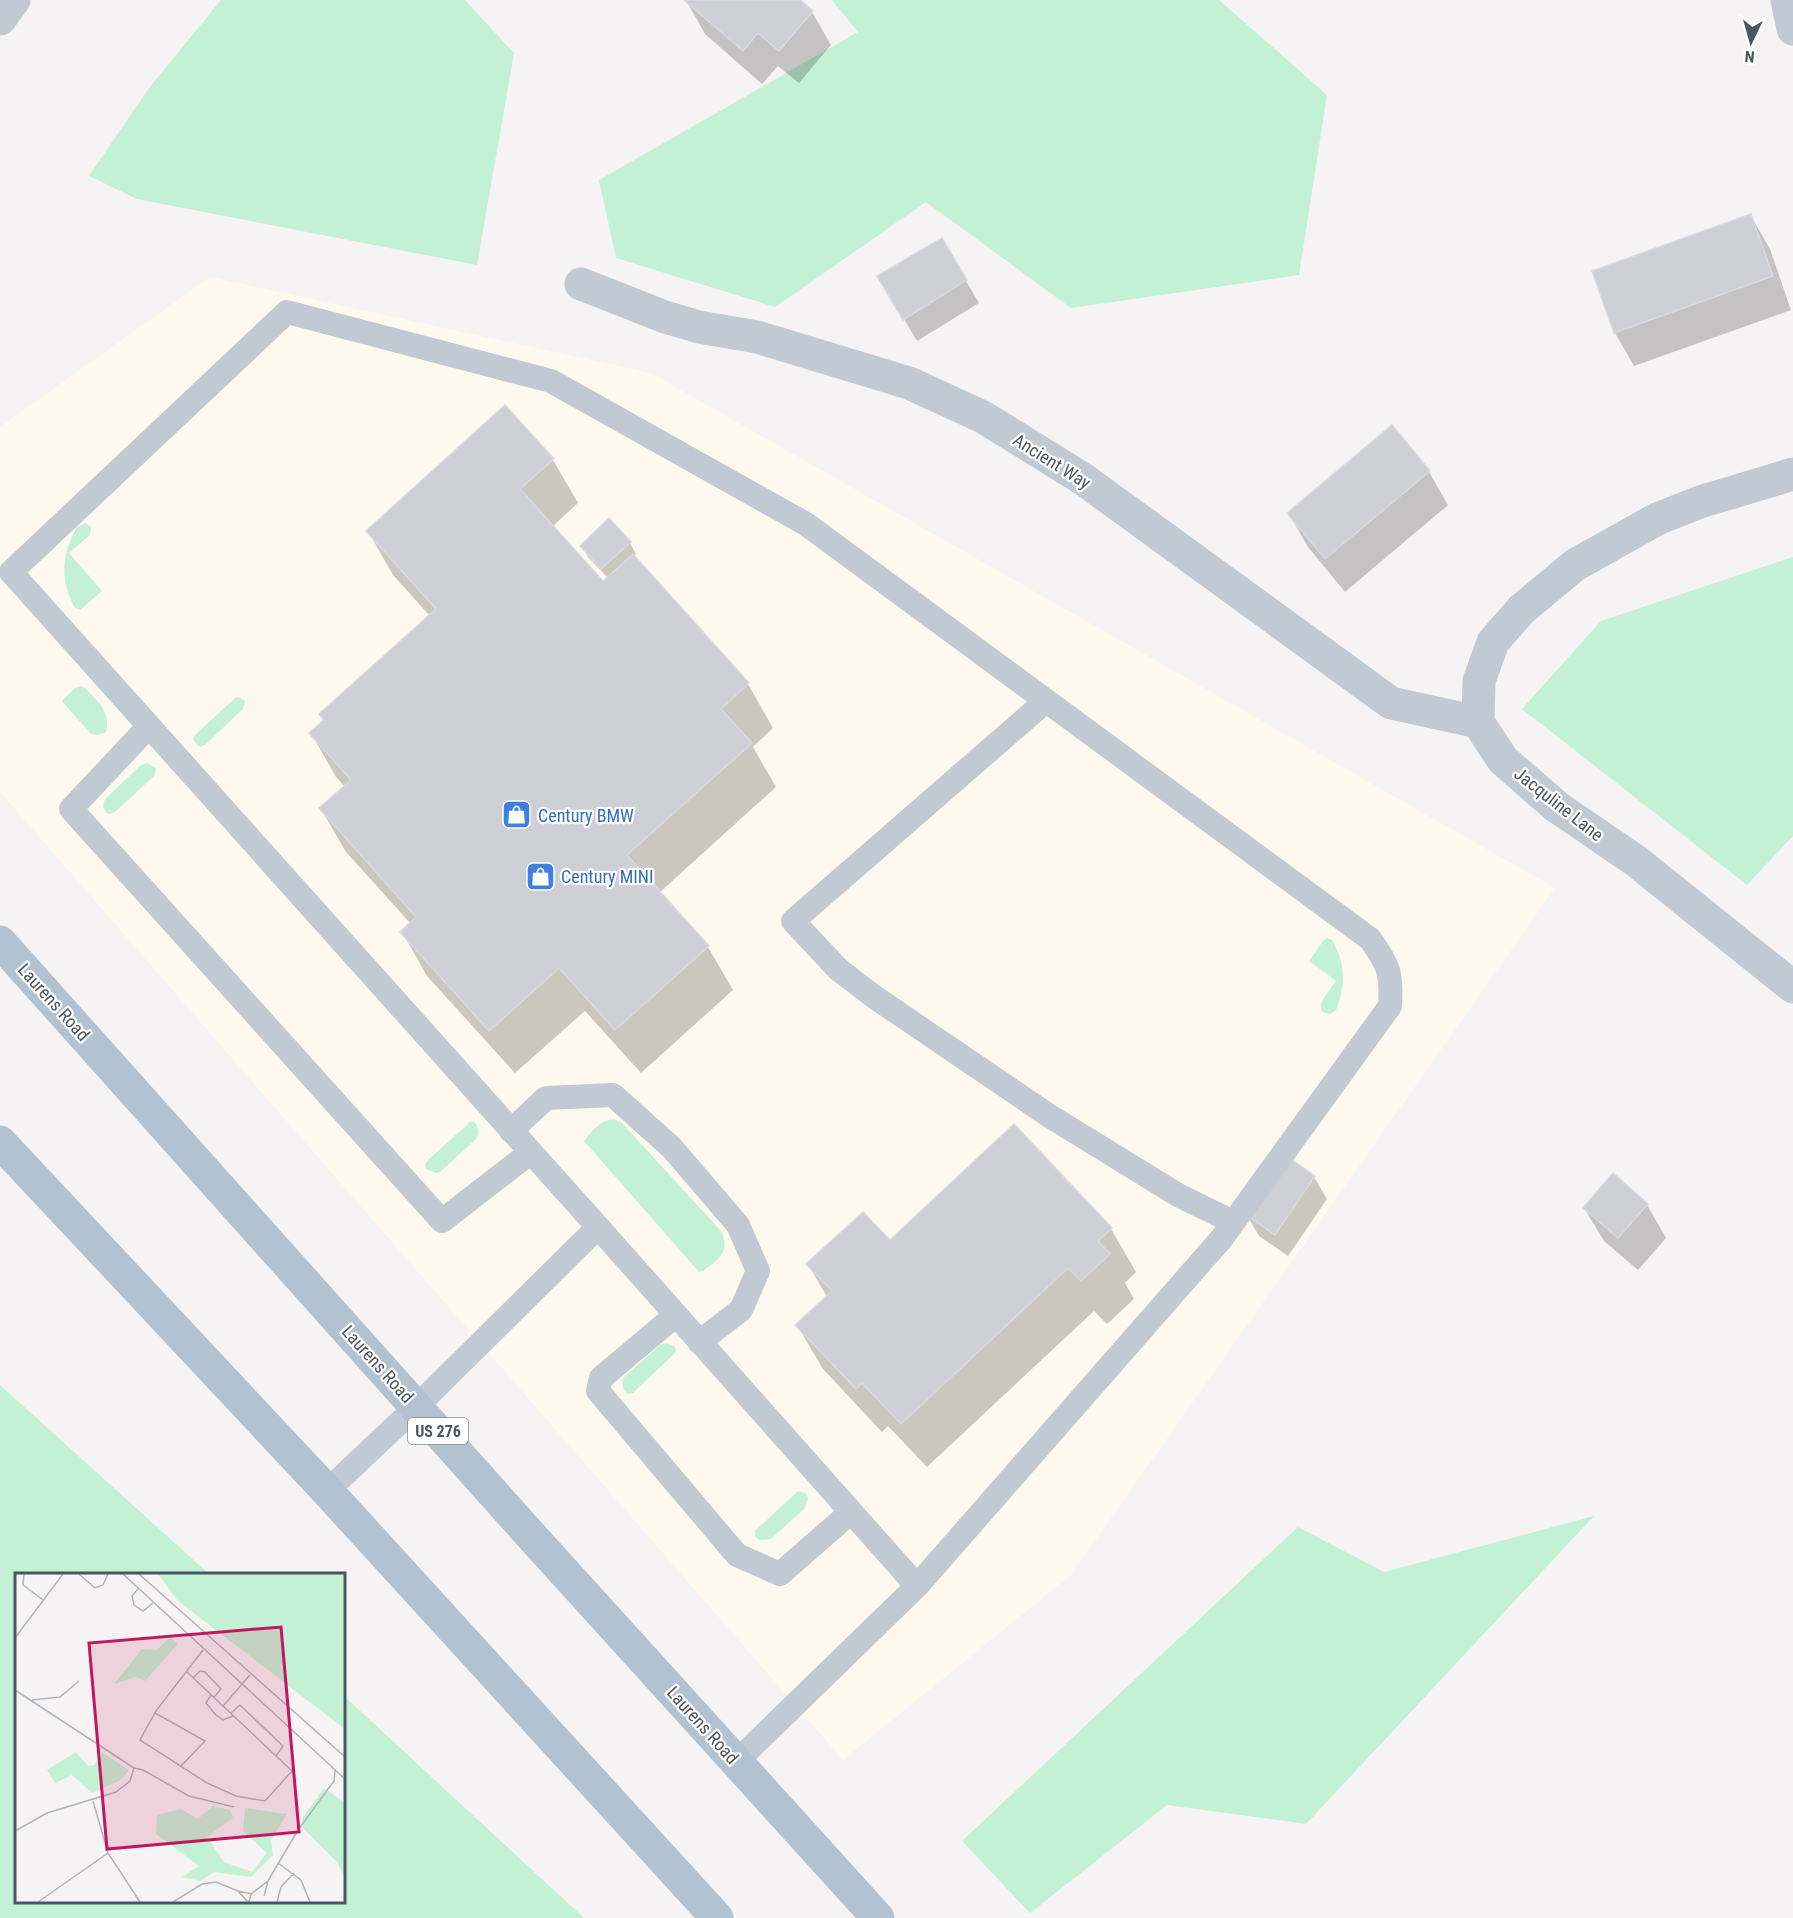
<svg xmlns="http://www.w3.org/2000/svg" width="1793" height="1918" font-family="'Roboto Condensed',sans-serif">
<rect width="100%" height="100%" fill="#f5f3f3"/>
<path fill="#fdf9ef" d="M210,277L651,373L1555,888L1071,1575L843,1760L0,792V427Z"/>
<path fill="#c3f1d5" d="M221,0H465L514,53L477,265L137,199L89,176L149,88Z
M832,0H1219L1327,95L1299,275L1071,308L926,202L775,307L616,258L599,180L858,32Z
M86,523L91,527L90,535L69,553L102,591L80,610L75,608C60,581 61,554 77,527Z
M1793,557V836L1747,885L1522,709L1601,621Z
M81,686L85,688C98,702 111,711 106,732C100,735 96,736 90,733L62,701L75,688Z
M239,697L245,701L243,709L205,745L200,747L196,744L193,739L195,735L235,698Z
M147,763L156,768L155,775L114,813L108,814C102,809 102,804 106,798L141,765Z
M1327,938L1332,940C1346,964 1346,985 1336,1010L1330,1014C1309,1011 1329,992 1336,981L1309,961L1323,941Z
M614,1119L622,1123L721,1231C731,1252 718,1260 703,1271L699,1272L584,1141C593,1130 599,1121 614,1119Z
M470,1122H474C479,1128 480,1132 476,1139L440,1172L436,1173L426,1169L425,1165L427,1161Z
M667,1343L675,1347L676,1351L674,1354L633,1393L628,1394C622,1389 621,1384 624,1377L661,1344Z
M0,1385L209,1574H16V1902H344V1696L584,1918H0Z
M798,1491L805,1493L808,1498L805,1508L771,1539L760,1540L755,1537V1531Z
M1594,1516L1306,1824L1167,1805L1030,1913L962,1841L1298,1527L1384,1572Z"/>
<path fill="#0003" d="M686,0H798L812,12L831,45L799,83L778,66L762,84L705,34Z
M1751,216L1770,249L1791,310L1634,366L1615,333L1594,272Z
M942,240L979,303L917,341L879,277Z
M1392,428L1429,472L1448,505L1345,592L1308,547L1289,514Z
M553,460L578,503L552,527L603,583L608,578L588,557L582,546L630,543L636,554L633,556L748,684L773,728L753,747L776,787L659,893L708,947L733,990L641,1073L585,1011L515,1073L427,976L402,932L411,924L346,852L321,809L345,787L336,777L311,733L324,721L320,714L430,616L393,575L368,531Z
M1014,1126L1111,1229L1136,1272L1125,1283L1134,1299L1107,1324L1094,1311L927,1467L888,1426L882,1432L823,1369L797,1325L827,1297L808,1264L890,1242Z
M1314,1177L1327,1199L1288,1256L1259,1236L1246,1214Z
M1647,1205L1666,1238L1638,1270L1604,1241L1584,1208Z"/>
<path fill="#cdcfd5" stroke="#d7d9de" stroke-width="1.5" d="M684,0H800L813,11L779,51L758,33L743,51Z
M1751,214L1773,276L1614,333L1592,271Z
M942,238L967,280L903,320L877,276Z
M505,405L554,459L520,489L603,581L633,554L749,683L721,709L752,743L627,855L709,946L615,1030L559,968L489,1031L400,932L416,917L319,808L351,780L309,733L324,720L319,714L436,609L366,531Z
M1392,425L1430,471L1325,559L1287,513Z
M609,518L631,542L601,569L580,546Z
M1014,1124L1112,1228L1098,1241L1110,1254L1081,1281L1068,1268L901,1424L862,1383L856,1389L795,1325L832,1291L806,1264L863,1212L890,1240Z
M1285,1155L1315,1176L1275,1235L1244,1213Z
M1613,1173L1648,1204L1618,1238L1583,1208Z"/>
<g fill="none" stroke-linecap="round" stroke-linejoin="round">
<path stroke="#c1cad2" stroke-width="24" d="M1046,701L793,921L838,969L873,996L1048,1115L1178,1195L1233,1222
M149,726L71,809L442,1221L531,1152
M511,1131L546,1098L613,1095L672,1148L738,1225L758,1271L741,1310L699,1342
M598,1227L917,1586
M676,1315L601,1378L598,1391L737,1555L780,1574L851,1512
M327,1491L416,1407L598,1227L11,572L287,312L551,381L806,524L1370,939C1389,965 1392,974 1390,1006L1222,1238L917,1586L736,1762"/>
<path stroke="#c1cad2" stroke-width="33" d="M1787,0L1793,29
M0,19L14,0
M581,284L665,317L699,327L757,337L909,383L983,417L1083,479L1391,703L1478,722
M1793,474L1700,502L1657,519L1575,565L1521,610L1493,642L1479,681L1478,722L1503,760L1557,807L1636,861L1793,987"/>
<path stroke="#b3c2d1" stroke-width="33" d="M0,942L526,1530L878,1918
M0,1142L327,1491L717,1918"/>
</g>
<defs>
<symbol id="shop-square" viewBox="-11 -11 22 22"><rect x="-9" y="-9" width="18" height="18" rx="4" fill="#3f7fe0" stroke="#fff"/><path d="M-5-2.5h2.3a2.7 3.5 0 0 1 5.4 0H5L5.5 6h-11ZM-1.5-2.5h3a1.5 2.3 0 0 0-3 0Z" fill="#fff"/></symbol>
</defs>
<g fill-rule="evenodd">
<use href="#shop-square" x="500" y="798" width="33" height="33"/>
<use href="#shop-square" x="524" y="860" width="33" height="33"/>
</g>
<g text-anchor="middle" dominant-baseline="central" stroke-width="4.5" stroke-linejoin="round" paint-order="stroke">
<rect fill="#fff" stroke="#808990" stroke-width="1.5" x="408" y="1418" width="60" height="26" rx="4.5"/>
<g font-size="16" font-weight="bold" fill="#4a5661">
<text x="438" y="1431">US 276</text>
</g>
<g font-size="18" fill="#4a5661" stroke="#fff">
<text transform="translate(1052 461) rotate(32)">Ancient Way</text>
<text transform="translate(1559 804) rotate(38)">Jacquline Lane</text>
<text transform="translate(54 1002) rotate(48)">Laurens Road</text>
<text transform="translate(378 1364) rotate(48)">Laurens Road</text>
<text transform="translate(703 1725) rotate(48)">Laurens Road</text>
</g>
<g font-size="18" fill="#366cbe" stroke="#fff" text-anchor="start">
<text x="538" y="815">Century BMW</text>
<text x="561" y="876">Century MINI</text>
</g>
</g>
<g transform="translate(15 1573)">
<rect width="330" height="330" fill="#f5f3f3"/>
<path d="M143,1H330V156L163,28ZM155,64L163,71L130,108L121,104L99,111L127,76L142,77ZM61,179L73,193L79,192L88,180L114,197L106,207L77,220L57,202L40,210L32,197ZM309,215L330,230V318V304L322,289L289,256L287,246ZM198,233L215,237L218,245L192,264L209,289L237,299L252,280L228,258L230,235L272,241L256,267L258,282L236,304L199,299L185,308L167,304L184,293L141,261L142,242L166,236L183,246Z" fill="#c3f1d5"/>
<path fill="none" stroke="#b1b4b9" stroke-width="1.5" d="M9,1L8,12L28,27M64,1L80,15L88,12L93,1M108,1L330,206M124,1L330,184M123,16L117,23L119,32L128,38L138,30M0,65L48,1M188,77L141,138L125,167L192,210L221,223L250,228L277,198L208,133L235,102M171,98L208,133M178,105L185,98L190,99L206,116L199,124M0,117L119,195M196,122L191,130L201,142L208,147L218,143M17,127L45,124L64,108M140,140L190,168L165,194M216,140L225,132L268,173L261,183M119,195L128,197L174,223L219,234M78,228L93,280L125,329M0,258L32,240L101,219L115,208L119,195M263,290L286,307L295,329M253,308L283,257L319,208L320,197M23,329L93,280M158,329L187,311L201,309L223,318M233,329L223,318L237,321M234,329L236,321L253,308L249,323M262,329L266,314L279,300"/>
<path fill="#c2185b" fill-opacity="0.15" stroke="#c2185b" stroke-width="3" d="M266,54L284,259L92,276L74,70Z"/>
<rect width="330" height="330" fill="none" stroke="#4a5661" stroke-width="3"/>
</g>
<g transform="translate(1751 42) rotate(185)" stroke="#ffffff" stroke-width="4.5" paint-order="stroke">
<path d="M0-4.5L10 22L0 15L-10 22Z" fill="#4a5661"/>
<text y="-9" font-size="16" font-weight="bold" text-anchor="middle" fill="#4a5661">N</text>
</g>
</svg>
